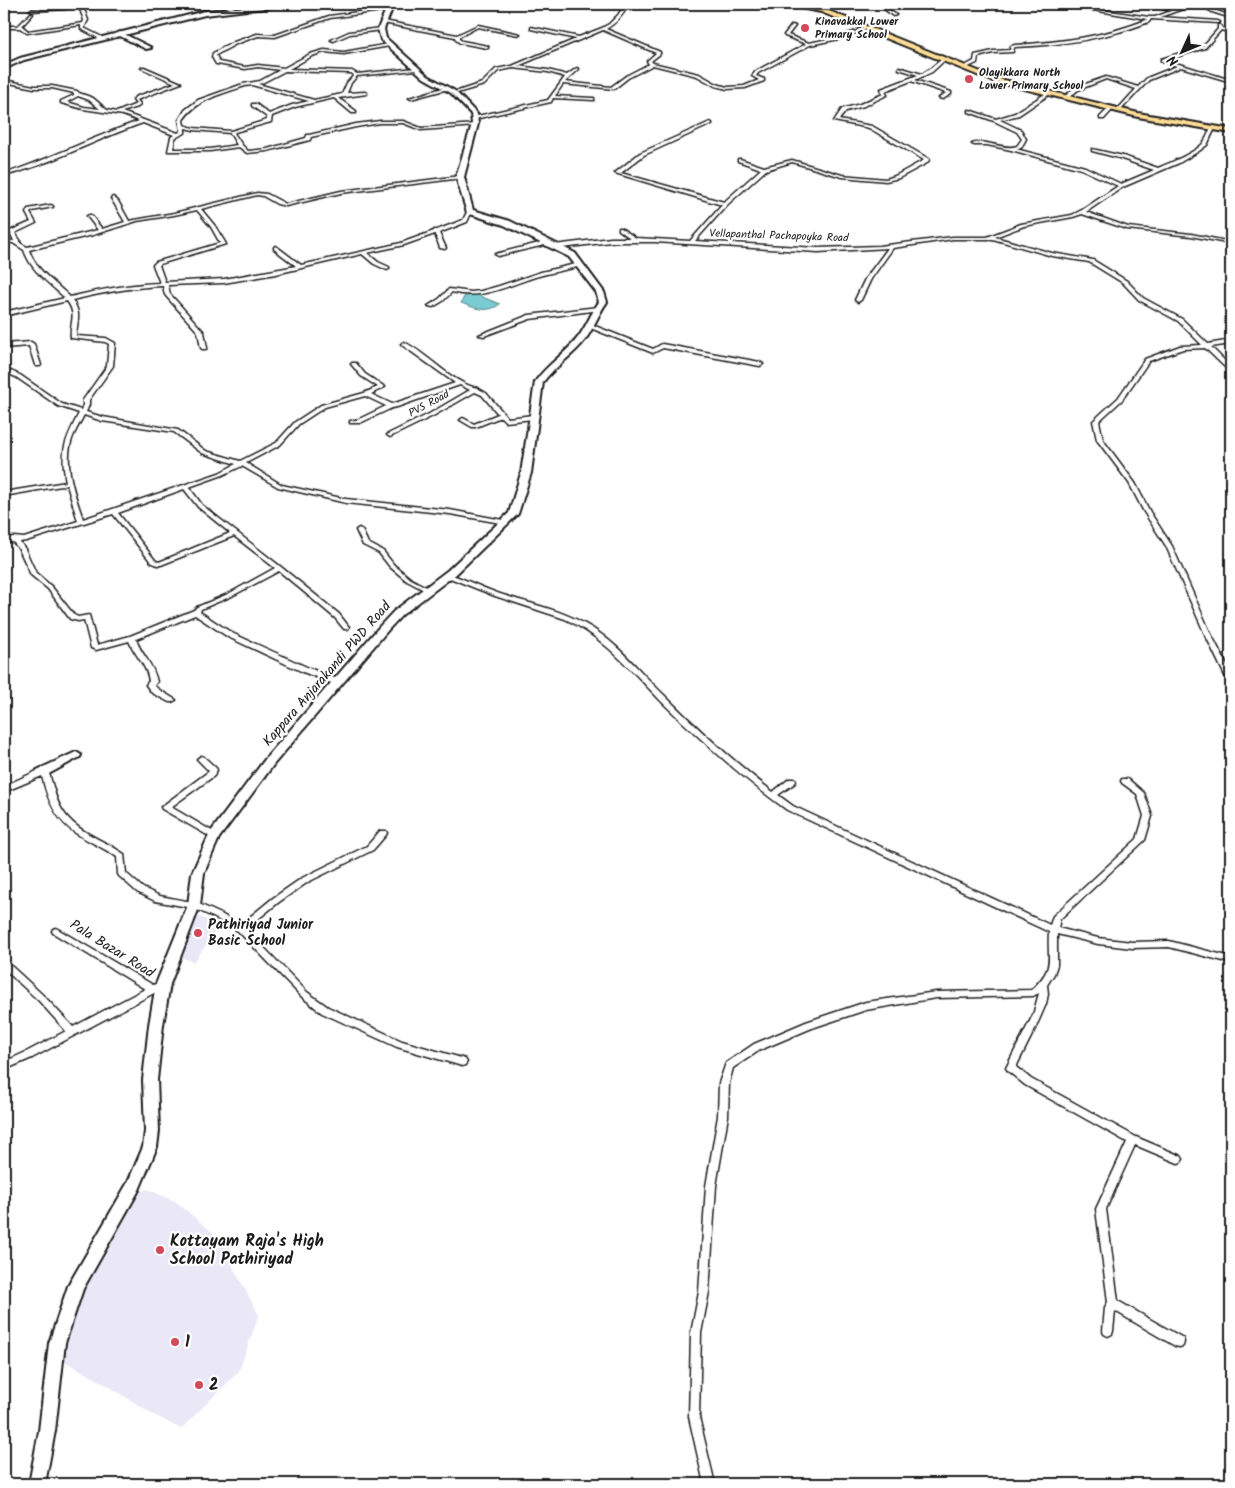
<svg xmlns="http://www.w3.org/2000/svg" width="1235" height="1488" font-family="Kalam,sans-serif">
<rect width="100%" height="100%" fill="#fff"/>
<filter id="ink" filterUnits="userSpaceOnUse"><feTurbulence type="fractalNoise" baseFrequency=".02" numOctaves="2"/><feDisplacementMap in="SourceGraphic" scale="10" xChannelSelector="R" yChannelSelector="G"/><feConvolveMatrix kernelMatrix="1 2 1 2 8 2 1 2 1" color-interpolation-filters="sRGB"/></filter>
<g filter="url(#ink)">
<path fill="#eae8f7" d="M193,915L208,920L218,928L194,962L180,957Z
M147,1189L175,1201L230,1247L233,1267L259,1315L239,1371L181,1429L152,1414L102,1382L64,1361L62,1350L88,1273L138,1192Z"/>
<path fill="#7acbd2" stroke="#548589" d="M472,293L500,304C487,314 475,308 461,303L464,297Z"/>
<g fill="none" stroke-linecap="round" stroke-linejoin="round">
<defs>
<path id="minor" d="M78,4H82L88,20L84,28L102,37V39H100L81,29V25L27,33L20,28H4V26H18L31,13L33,14L22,26L28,31L83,23L84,20Z
M218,4H223L238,9L235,10Z
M619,4H626L628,5C623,16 616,23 606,29L660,52V54L651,61L653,63L699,74L717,84L727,87L744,86L759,80L752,76L756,71L806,44L785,36L784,35L792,25L795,26L788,35L809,43L837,37L867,28L869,29L839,39L810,45L758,73L756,76L764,79V81L745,88L727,89L715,86L697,76L653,65L628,78L614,89L563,84L555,96L592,98H594V100L553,98L551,102L475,119L473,118V117L548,100L565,77L548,72L513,68L498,71L484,85L454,94L452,93L482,83L496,69L512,66L576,39L531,29V27L579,37L602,28L609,24L618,15L624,6ZM603,30L656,53L647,61L649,64L626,76L611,87L565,82L578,70L579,69L577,68L567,75L548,70L518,66Z
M817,4H821L817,9H815Z
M845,4H851L822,11L820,10Z
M878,4H882L896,15L893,16Z
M1056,4H1064L1149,17H1155L1171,11L1147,4C1157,4 1167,10 1176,9C1184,8 1189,4 1197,4L1160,17L1218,21L1220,22L1218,23L1151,19L1149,22C1106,39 1062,45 1015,47L1014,48L1013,52L993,53L978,57L977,63L964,69L961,68L974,61L975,55L993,51L1010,50L1011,46L1015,45C1060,42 1104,37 1146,20L1147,19Z
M1204,4H1208L1207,6L1214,10L1231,16V18L1212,12L1204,7Z
M65,7L66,9L32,11L30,10L32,9Z
M388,8L389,10L330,18L275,37L258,36L236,44L216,55L219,62L245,67L258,65L284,68L310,54L324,50L344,52L389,44H390V46L344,54L324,52L312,56L289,69L352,71L357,74L416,68L418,69L416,70L357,76L351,83L347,93L365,92L367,93V94L338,98L356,111V113H352L334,98L295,107L272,116L271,122L235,132L234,133L242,145L248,151L267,149L306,138L307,135H309L356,124L380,121H403L421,128L475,124L477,125V126L421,130L403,123H380L356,127L311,137L310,140L267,151L247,153L239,147L210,151H168L171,137L174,135L143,123C96,139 52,164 4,176V174C50,159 93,137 139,121L123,115L83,109L61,103V101L74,95V93L52,88H34L4,82V80L34,86H52L77,91L79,93L93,98L107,110L117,112L134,105L136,104L133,100L135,97L175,83L141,68L144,67L181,83L139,99L137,100L140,104L138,107L122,112L178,133L181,131L179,120L185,110L198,100L243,84L260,81L280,70L258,67L245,69L217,64H216L212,57L213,53L234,42L257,34L275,35L329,16ZM285,71L351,73L354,75L347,83L342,94L314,100L258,84L262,83ZM252,85L309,101L292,105L269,114L256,104H252V106L267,117V120L231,131L193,128L184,125L183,120C197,99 222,94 245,86ZM78,96L89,100L100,109L84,107L67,102ZM185,128L193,130L230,133L237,145L210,149H173L175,138L185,133Z
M384,21L457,35L478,25L520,34L518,35L478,27L459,37V39L462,41L488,46V48H487L460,43L456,40L455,37L383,23V21Z
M1218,25H1220L1222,28L1231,31V33L1221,30L1205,48L1166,60L1231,80V82L1181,67L1149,80L1119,112H1117V110L1136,89L1106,79L1078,90L1067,99L1063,98L1074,88L1106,77L1138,87L1147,78L1177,66L1161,61V59L1203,46L1218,29Z
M381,28H382V30L350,34L334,41L331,40L349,32Z
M942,59L945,60L932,72L915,80L951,92V94L943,99L939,98L946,93L911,81L885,91L887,95L864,106L846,111L839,120L872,126L929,159V160L927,163L899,178L886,181L842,177L792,162L766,170L727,205L695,241L818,248L879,246L953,237H987L1021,224L1072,215L1082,210L1118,186L1081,169L1011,150L987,145H974L972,144C987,138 1002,151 1017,146L1022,139L1017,132L994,121L969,112V110L996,119L1015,113L1048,92H1050V94L1019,115L1000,120L1021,130L1026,139L1021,148L1016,149L1085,167L1121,184L1154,170L1119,158L1092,151V149L1123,156L1158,168C1170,163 1197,152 1204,142C1207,137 1209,132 1211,127H1215V128L1207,145L1199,151L1179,163L1123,187L1086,212L1128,227L1191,234L1231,242V244L1191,236L1127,229L1082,214L1073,217L1024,226L995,237L1052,253L1093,260L1127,281L1143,298L1182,319L1208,344L1231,340V344L1211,347L1231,367V372L1229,371L1205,348L1183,349L1149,361L1122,400L1099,421L1103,440L1135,483L1150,512L1172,546L1210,632L1231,673V682L1227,680L1204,632L1166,546L1144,512L1129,483L1097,440L1093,421L1118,398L1145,359L1180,346L1202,345L1178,321L1139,300L1123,283L1089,262L1052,256L993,239H953L893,248L871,279L861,300L858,302L855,300L865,279L888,248L818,252L654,242H611L554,249L551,247L554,245L611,238H630L619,230V228H621L636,238L690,241L722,205L615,173L640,153L710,122L712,123V124L644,155L621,173L724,202L761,169L738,161V159H740L764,167L792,160L842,175L886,179L895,176L924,160L869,128L834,121L842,109L860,104L883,94L881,89L918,75L899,69V67L922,74L931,68Z
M446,87H448V89L411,99L409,98Z
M1109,108L1113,109L1104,119H1100V117Z
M460,176H462V178L341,193L286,206L277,204L263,196L257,195L201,209L215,226L226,244L160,264L159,265L165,282L224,279L296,266L274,249V247L276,246L301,265L401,243L434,231V230H437L463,220L468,210L472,211L467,222L439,233L446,248L445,249L440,248L435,234L404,245L367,253L378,262L389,267V269L387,270L374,264L362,254L276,274L224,283L168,285L170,294L204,332L207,348L206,349H202L201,348L198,332L165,295L163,286C132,287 102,293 72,300C82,313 77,321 76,336L106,338L115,343L113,366L89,400V405L86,412L103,417L178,430L206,451L240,461L276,443L295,422L321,405L364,393L378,387L361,376L351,364L352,363H356L365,374L385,387L371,394L392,404L455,383L402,345L401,344L404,342C427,353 454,385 478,388L479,389L486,393L508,418L533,415L536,417L533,419L506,422L501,417L476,427H472L460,420L463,418L474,424L498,414L482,395L475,392L433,416L390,437L387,435L388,434L429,414L470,390L460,385L397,407L392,408L360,423H350V421L357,420L386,406L365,396L325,407L299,424L280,445L246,463L282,485L346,499L450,510L508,521V523L506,524L450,514L346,503L278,487L242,466L223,475L189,487L202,505L281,567L339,614L349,627L348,629H344L335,618L279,571L232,596L201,609L200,612L232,633L309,668L340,680L341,682L337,684H334L303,672L228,637L195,615L136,639C141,655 154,664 157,682L154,685L158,689L176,700L172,702H169L152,693L146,685L149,681C147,665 135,656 129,641L96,650L91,648L84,620L78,621L70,619L48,589L31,575L19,549L13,542H4V538L14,537L24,538L78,521L67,485L4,496V492L66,482C60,450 65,441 79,413L58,406L16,377L4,372V368L20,375L62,404L81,410L83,405V400L107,366L109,344L105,342L71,338C69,323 78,316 67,301L4,316V312L65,298C49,283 31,271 24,250L13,243L4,242V240L14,241L10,232V231L31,222L26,213L28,209L51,205L53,206V207L32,211L30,213L36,223L15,233L20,240V243L27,247L98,230L87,216L89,215H91L102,229L125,222L111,198L113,197L118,201L129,221L174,213L257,193L267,194L286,204L341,191ZM197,210L211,227L220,243L156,262L153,265L160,283C129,284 99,290 70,297C55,282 36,271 29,250L93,235L137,221L174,215ZM84,415L102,421L174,432L202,453L236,464L219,473L83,519C75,495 63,465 72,439C75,431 80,423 84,415ZM184,489L198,507L230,533L159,562L155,560L118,513ZM113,514L151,562L157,565H161L234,536L275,568L228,594L197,607L194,610L130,636L97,645L89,615L78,617L74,615L52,587L36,573L25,549L20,542L26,541Z
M547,241L549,242V244L498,256L495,254Z
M580,263L582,264V266C565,270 548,273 532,278C505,287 481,300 452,292L443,301L433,307L428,306L439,299L449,289L471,292L481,291L499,286L541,272Z
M598,307L600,308V310L530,319L484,336L479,335L529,315Z
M590,324L653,349L662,344L760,362L763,364L760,366L663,348L653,353L588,327L587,326Z
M31,342L34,344L41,365L40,366H36L35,365L29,346L4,348V344Z
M359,528L362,530L368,543L383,551L394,565L411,579L430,589L431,590L430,591H426L407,581L390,567L379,553L363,545L356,530Z
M447,573C465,579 482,588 500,594C531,604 564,610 592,628C619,645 639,671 662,693C697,728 733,761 773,792L789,779H795L796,781L795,783L778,795L793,806L1050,925L1053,916L1137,839L1144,816L1137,794L1122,783L1121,781L1122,779H1128L1144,793L1152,816L1145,840L1060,919L1058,928L1098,938L1132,942L1169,941L1231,957V963L1169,947L1132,948L1098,944L1057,934V965L1054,974L1047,985L1048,994L1046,1004L1036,1027L1016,1067L1031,1079L1136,1137L1181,1156L1183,1159L1181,1162L1178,1163L1135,1145L1106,1209L1118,1301L1183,1338L1184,1342L1183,1346L1179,1347L1175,1346L1115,1311L1113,1331L1112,1334L1108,1336L1104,1334L1103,1331L1105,1307L1108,1302L1096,1209L1127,1142L1025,1085L1008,1071L1006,1068L1033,1015L1039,993L1033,996L936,998L866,1010L812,1028L760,1050L733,1068L729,1083L728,1116L716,1186L709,1292L701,1333L699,1417L715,1484H704L689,1417L691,1333L699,1292L706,1186L718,1116L719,1083L726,1063L754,1044L806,1022L866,1002L936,992L1031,990C1056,967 1047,961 1049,932L787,810C744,779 704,743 666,706C634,674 606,638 565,619L495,596L445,576L444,575L445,574Z
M201,756L204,757L216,768L217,770L214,776L171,807L217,834L218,836L217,838L214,839L162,809L161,807L208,772L209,771L197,759Z
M39,770L48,771C53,783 54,796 61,808C74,832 103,839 124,854L126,873L143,888L160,896L197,903L221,914L240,925L273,898L302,878L367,846L380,831H386L387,833L386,835L373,850L308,882L279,902L246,929L307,992L328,1007L402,1041L465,1059L467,1062L465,1065L462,1066L397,1047L322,1013L301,996L238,931L215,918L193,908L155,901L137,892L119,876L118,874L117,857C104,848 90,842 77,834C56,821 47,799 42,776L4,792V786Z
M56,928L153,985L163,981L166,982L167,984L166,986L156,992L32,1058L4,1070V1062L26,1052L66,1031L39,1001L4,969V961L7,962L45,997L73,1027L145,989L53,933L52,931L53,929Z"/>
<path id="tertiary" d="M120,32L150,47L151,48L146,49L118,35V33Z
M76,752L81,755L80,757L45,776H37L36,773L37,770Z"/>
<path id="secondary" d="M281,4H299L205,15L24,60L4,69V65L20,58L205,11Z
M388,4H394L384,29L386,38L428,76L455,91L477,114L478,124L464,177L473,210L510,221L575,253L604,292L607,302C598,314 594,328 585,340C573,356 555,366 543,382L531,473L518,514L456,574L402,615L388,630L274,764L219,838L204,873L200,905L170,984L163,1025L157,1080L159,1131L157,1147L139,1190L83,1289L65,1343L55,1431L45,1484H29L39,1431L49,1343L68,1286L128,1182L143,1147L145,1131L143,1080L149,1025L156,984L188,905L192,873L210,833L266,758L380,626L394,611L448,570L509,513L521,473L535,382C547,364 566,354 579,336C587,325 591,313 599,302L596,292L569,257L504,225L467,213L456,177L472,124L471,114L451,93L424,78L381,40L378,29Z"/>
<path id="primary" d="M779,4H793L824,9L996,78L1138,113L1231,129V133L1138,117L992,81L821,12Z"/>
</defs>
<use href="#minor" stroke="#1c1c1c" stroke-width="3"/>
<use href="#tertiary" stroke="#1c1c1c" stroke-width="4"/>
<use href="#secondary" stroke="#1c1c1c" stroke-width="4"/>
<use href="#primary" stroke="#1c1c1c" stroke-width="4"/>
<use href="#minor" fill="#fff" fill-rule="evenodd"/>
<use href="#tertiary" fill="#fff" fill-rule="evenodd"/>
<use href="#secondary" fill="#fff" fill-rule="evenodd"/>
<use href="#primary" fill="#ffdd96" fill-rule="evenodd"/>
</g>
</g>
<g fill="#d1495b" stroke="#fff" stroke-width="2">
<circle cx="805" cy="28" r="5"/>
<circle cx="969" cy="79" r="5"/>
<circle cx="198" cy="933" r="5"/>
<circle cx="160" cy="1250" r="5"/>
<circle cx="175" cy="1342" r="5"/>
<circle cx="199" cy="1385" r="5"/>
</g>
<g text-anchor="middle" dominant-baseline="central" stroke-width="4.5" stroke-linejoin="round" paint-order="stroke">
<g font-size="11" font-weight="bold" fill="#1c1c1c" stroke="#fff" text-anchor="start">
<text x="815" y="22">Kinavakkal Lower<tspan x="815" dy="13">Primary School</tspan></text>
<text x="979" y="73">Olayikkara North<tspan x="979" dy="13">Lower Primary School</tspan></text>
</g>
<g font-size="11" fill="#1c1c1c" stroke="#fff">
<text transform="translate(779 236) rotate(2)">Vellapanthal Pachapoyka Road</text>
<text transform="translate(429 404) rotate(-28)">PVS Road</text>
</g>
<g font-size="14" fill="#1c1c1c" stroke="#fff">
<text transform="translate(327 674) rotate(-49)">Kappara Anjarakandi PWD Road</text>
<text transform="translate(112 949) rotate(32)">Pala Bazar Road</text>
</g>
<g font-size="14" font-weight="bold" fill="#1c1c1c" stroke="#fff" text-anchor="start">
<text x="208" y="925">Pathiriyad Junior<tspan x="208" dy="16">Basic School</tspan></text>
</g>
<g font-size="16" font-weight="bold" fill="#1c1c1c" stroke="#fff" text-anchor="start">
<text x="170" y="1241">Kottayam Raja's High<tspan x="170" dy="18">School Pathiriyad</tspan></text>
<text x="185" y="1342">1</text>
<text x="209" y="1385">2</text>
</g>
</g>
<rect width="1235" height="1488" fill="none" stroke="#fff" stroke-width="20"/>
<rect x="10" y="10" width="1215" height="1468" fill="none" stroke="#1c1c1c" stroke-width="2" filter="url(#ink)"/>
<g transform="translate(1182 52) rotate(226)" stroke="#ffffff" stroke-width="4" paint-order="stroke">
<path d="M0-4L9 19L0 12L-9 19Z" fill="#1c1c1c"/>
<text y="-8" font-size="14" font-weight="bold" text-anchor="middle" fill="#1c1c1c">N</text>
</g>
</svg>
